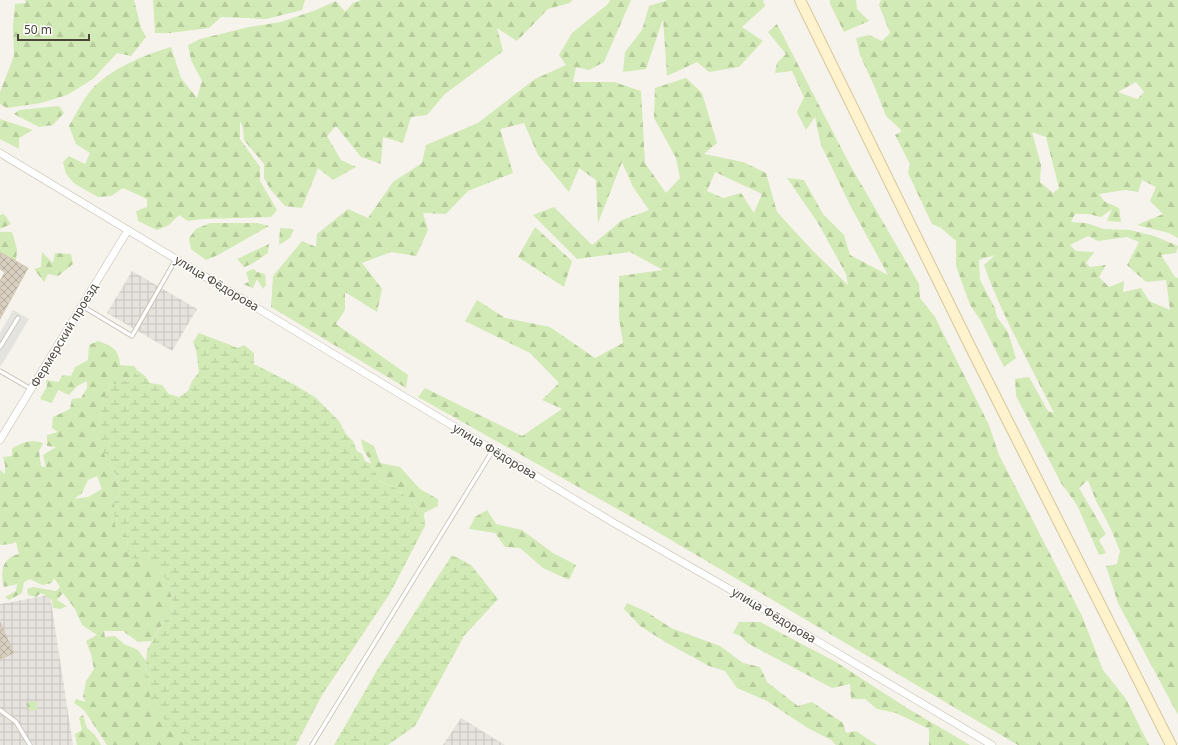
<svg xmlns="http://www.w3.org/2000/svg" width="1178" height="745" font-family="'Noto Sans',sans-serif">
<defs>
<pattern id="industrial-grid" width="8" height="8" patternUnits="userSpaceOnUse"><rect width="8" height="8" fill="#e6e2dd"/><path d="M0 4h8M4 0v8" fill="none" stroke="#c7c3be"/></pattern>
<pattern id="forest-firs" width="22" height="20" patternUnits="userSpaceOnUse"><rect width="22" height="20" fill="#d2eab5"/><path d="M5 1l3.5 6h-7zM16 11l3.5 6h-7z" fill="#b6ca9c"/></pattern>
<pattern id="wetland-marsh" width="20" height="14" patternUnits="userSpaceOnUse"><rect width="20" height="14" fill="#d2eab5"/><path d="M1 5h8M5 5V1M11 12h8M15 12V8" fill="none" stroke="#b6ca9c"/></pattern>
<pattern id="building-cross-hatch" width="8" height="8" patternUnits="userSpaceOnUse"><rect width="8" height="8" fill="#d8cfc1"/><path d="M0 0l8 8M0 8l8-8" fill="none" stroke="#b1aa9e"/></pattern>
</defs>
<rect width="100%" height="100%" fill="#f6f3ec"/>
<path fill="url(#industrial-grid)" d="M132,271L197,309L172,351L107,313Z
M50,595L73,745H0V604Z
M461,718L505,745H443Z"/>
<path fill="url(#forest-firs)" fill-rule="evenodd" d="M25,0H134L141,28L146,37L131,56L117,53L93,79L67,95L41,103L7,108L0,104V92L14,56L13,27L15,4L26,3Z
M153,0H305L302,10L266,19L221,17L209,28L170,33H155Z
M362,0H572L570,3L548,9L517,41L497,28L503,51L445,94L427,115L411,117L403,143L383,137L381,164L361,157L336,126L327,136L341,160L356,167L333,180L318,168L302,208L285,206L270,189L264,178V164L244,140L243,128L240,121V139L260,167V181L277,210L271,217L203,219L188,221L179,215L169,225L157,230L138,221L136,211L147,207V199L123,188L111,196L98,197L75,184L66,174L63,162L69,156L85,164L90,153L76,144L69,126C76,114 86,94 96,85C115,67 147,54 171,47L181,78L197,98L202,81L191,60L188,45L200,39L249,27L281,22L316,10L336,1L345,12L353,3Z
M610,0H631L604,62L589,70L576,67L573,82H614L641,91L645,163L666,193L680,178L676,158L654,118L655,88L686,78L702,93L717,143L704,154L743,162L766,173L777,212L813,251L848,285L846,274L818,223L787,178L804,180L823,214L844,235L850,255L888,275L850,205L821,145L815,117L806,130L797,112L804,97L792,71L775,73L777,63L786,54L768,32L777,24L850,165L919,284L920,298L935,317L989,425L999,455L1082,616L1103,670L1126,699L1149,745H1018L637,520L418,397L425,388L522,436L562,409L542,400L559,383L530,353L465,321L477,300L505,318L550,327L595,358L623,343L619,318V276L663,270L630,252L577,259L533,215L554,207L592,245L622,220L649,210L633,187L622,162L598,223L596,180L579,168L569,192L538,155L524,123L500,129L513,173L468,191L446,214L423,213L428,230L416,256L391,252L362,263L382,289L377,312L345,292V310L336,324L408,375L406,388L271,307L273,276L302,241L316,247L317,234L348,209L368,218L393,182L422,163L426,145L478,123L535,79L566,65L559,55L572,33L608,4ZM715,172L762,194L754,213L741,193L723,198L707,191Z
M668,0H763L765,6L742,27L763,41L739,67L709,72L697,62L667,76L663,19L646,69L623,72L625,52L642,30L649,6Z
M830,0H856L857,9L869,21L844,32L830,4Z
M881,0H1178V238L1169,233L1137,225L1163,214L1150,201L1156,187L1142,180L1138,192L1125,190L1099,194L1104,201L1119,208L1121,222L1107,221L1112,209L1101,217L1088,214H1075L1071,222L1086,223L1104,229L1130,230L1154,236L1178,246L1176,253L1161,255L1175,277L1178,278V715L1118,603L1106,566L1117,564L1120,551L1110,527L1096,501L1088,480L1079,488L1106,534L1099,540L1106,553L1099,555L1077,505L1061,483L1016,396L1015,379L1029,377L1048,411L1054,413C1030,364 1002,316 984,265L995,255L979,260L980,280L995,308L997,317L1008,332L1016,358L1004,367L981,321L970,305L956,266V241L941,228L932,224L908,173L910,164L895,135L902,131L886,116L875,88L860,55L856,38L869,35L882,41L890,33L879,5ZM1136,82L1144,92L1137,99L1118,92ZM1032,132L1046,137L1059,188L1053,193L1040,182L1041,165ZM1088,236L1098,241L1127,237L1139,242L1127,265L1146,282L1166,280L1170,310L1149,301L1141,288L1123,292L1124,281L1109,287L1099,277L1106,265L1090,267L1086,263L1094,252L1076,251L1070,245Z
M59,106L64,113L53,125L39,127L14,114L19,110Z
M0,119L33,130L19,138V149L0,139Z
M4,214L11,224L0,229V215Z
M210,223H257L269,226L218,255L206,260L191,249L189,238L196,229Z
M535,227L572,261L564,287L518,257Z
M280,228L294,229L290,238L279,245Z
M0,232H12L17,249L16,261L0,252Z
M269,244L268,253L252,264L244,267L237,259Z
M42,252L53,263L55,253L71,254L73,264L58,276L48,274L44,282L34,269L41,267Z
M254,269L257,272L265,274L266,285L263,289L257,279L253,288L243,284L249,282L246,272Z
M98,341C112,346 119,349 120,365L134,366L137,370L131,379L111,385L102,402L99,427L108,464L115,473L120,491L114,504L128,538L127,549L148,560L168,581L173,605L164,622L152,641L138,642L123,631H104L105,637L115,636L124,644L138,650L146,661L145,675L180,734L195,745H107L84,710L74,703L76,699L86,702L83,697L86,681L94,669L91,654L86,641L97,635L82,625L75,609L63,593L57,600L67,606L60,609L53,608L52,600L41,593L36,597L28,595L27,589L33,587L56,591L60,587L54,578L52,583L42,585L30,579L24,582L22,593L9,600L5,597L16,591L17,584L4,587C0,571 2,558 19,554L16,542L11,544L0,545V470L5,474V465L3,457L12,456V449C21,442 32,439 43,443L39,451L41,466L46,467L43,455L56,447L47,446V435L58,432L52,428L53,417L70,409L72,399L81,398L87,388V381L77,386L69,395L58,390L52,403L40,399L47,386L46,380L58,382L63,375L71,376L75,367L88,360L89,345ZM97,476L102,489L88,497L74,499L82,493L88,480Z
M361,439L374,446L380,463L400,467L420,489L438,499V506L424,513L396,488L381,482L373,469L372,464L363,449Z
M487,510L496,524L522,530L553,553L576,565L569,580L543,568L520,548L505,547L495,533L469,529L475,517Z
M627,603L647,612L671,628L720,646L743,663L760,667L767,682L798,706L812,702L843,723L846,733L856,731L877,745H836L831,740L806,727L767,701L737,688L725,671L709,666L667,643L640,626L624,609Z
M739,622H760L836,662L907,708L970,745H929V729L896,713L877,709L865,699H851L850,684L832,688L747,643L741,636L733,633Z
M30,701L37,702V710L30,711L26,704Z
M83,715L87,728L95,735L101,745H77L75,734L82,730L79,718Z"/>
<path fill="url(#wetland-marsh)" d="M199,333L238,348L244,345L254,353V364L295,385L315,397L339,421L346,434L353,441L357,451L362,454L365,461L372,464L373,469L381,482L396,488L424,513L425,526L389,595L322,695L296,745H195L180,734L160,715L151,699L145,675L147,650L164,622L173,605L168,581L148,560L131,558L127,549L128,538L115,527L114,504L120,491L115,473L108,464L100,444L99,427L102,402L111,385L131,379L137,370L145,376L150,383L162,385L169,394L179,397L188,391L192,381L199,372C197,362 198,351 193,342Z
M452,555L471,565L498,599L464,636L415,726L388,745H334L376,672Z"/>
<path fill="#e5e3e0" d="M13,310L29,319L1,366L0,365V333Z"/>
<path fill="url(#building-cross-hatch)" stroke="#d3c7b4" d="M0,252L28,268L0,319V281L5,272L0,269Z
M0,622L14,653L0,659Z"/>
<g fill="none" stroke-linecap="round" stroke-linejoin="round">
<defs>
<path id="service" d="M82,306L132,336L176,259
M0,347L18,318
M0,371L31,389
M0,710L16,722L30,745
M312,745L493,450"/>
<path id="minor" d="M0,153L614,523L745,598L992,745
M0,440L128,230"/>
<path id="secondary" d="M800,0L972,350L1171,745"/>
</defs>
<use href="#service" stroke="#c2bbae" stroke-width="5"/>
<use href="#minor" stroke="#c2bbae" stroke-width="8"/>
<use href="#secondary" stroke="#d6c79b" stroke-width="12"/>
<use href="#service" stroke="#fff" stroke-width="3.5"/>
<use href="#minor" stroke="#fff" stroke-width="7"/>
<use href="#secondary" stroke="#fff3cd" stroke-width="10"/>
</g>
<g text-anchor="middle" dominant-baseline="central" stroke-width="3" stroke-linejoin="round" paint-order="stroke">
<g font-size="12" fill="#4b4439" stroke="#fff">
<text transform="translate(217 283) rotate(31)">улица Фёдорова</text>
<text transform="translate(64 335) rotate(-59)">Фермерский проезд</text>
<text transform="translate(495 451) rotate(31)">улица Фёдорова</text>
<text transform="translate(774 615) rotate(31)">улица Фёдорова</text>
</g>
</g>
<path d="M18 34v6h71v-6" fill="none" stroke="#4b4439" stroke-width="2"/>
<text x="24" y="34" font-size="12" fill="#4b4439" stroke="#ffffff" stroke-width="3" paint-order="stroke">50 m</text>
</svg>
